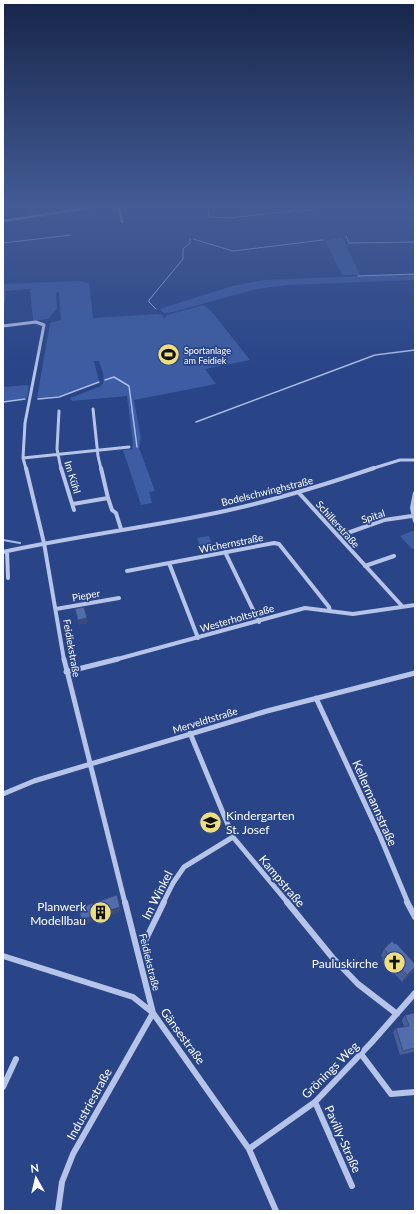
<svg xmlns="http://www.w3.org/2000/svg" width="418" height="1214" font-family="Lato,sans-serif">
<rect width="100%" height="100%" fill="#294487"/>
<path fill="#3e5ca3" d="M31,204H112L32,216Z
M342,237L360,275H342L325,241Z
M415,274V280L287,285L256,289L173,312L164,313L160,309L232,286L264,280Z
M79,281L89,283L93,318L158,314L162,315L164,319L167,315L204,305L212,312L250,360L205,369L216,384L134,400L141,438L139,448L155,491L149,492L152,503L141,505L123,450L133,449L132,447L133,445L127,396L72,401L70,398L101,386C107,378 101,369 99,361H94L99,381L59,396L37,398L50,323L61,320L59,292L56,293L57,308L48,319L33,321L30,289L6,291L5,303H3V284Z
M27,385L29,386L27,398L3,401V387Z
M415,530V548L412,549L400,536Z
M209,536L215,551L203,553L197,538Z"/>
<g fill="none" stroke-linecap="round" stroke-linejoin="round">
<path stroke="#aabde8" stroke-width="1" d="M208,204L209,217L229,218L293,211
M299,211L355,204
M346,236L349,243L415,242
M193,239L233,251L323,240
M3,243L71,235
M358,276L415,274
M156,309L149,302V300L183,259V249L190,243V239"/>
<path stroke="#aabde8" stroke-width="1.5" d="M105,380L114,377L129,386L137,447
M38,399L59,397L99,382
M3,402L25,399
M196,422L375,355L415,350"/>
<path stroke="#aabde8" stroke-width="2" d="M3,540L20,543"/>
<path stroke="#b5c4e8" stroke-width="2.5" d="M118,204L122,222
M3,221L115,204"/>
<path stroke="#b5c4e8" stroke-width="3" d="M3,326L36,322L44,325L25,423L23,458L26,469
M93,409L98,456L101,469
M59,411L57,449L61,469
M23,458L129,447
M371,469L400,460H415"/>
<path stroke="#b5c4e8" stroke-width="4" d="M26,468L44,543L64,660
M61,468L74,510
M101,468L108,498L112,510L116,513L121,529
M299,493L402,606
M415,493L412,508L415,521
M73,504L108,498
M339,536L384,520L412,516
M7,551L8,578
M3,552C76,536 151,527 225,511C275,500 324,485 374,468
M225,552L259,622
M169,563L198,638
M365,566L394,556
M127,571L274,543L279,544L329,607L330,611
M56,609L119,598
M114,660L305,608L353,614L415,605"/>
<path stroke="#b5c4e8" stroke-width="5" d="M64,659L125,903
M66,672L118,659
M316,698L380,836L408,903
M190,733L233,837L288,903
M3,794L34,781L267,711L415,673
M163,903L173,883L184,867L233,837"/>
<path stroke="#b5c4e8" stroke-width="6" d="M287,902L332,957L358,984L397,1014
M407,902L415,917
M145,941L164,902
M3,956L133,997L153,1013L249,1149L276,1211
M361,1054L391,1094L415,1092
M3,1087L16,1059
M315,1102L352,1186
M249,1149L315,1102L372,1042L415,993
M58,1211L62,1182L73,1154L153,1013L125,902"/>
</g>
<path fill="#475e96" d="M384,949L415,964V967L412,972L402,982L382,960L383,958L381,956Z
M415,1013V1049L413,1052L400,1055L393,1032L396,1028L404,1027L402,1020L405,1015Z"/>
<path fill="#394c7a" d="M87,618L88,623L79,625L78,620Z
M120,907L121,912L83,925L81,920Z
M415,967L412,972L402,982L407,975Z"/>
<path fill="#526dae" stroke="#394c7a" d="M84,607L87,618L78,620L75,609Z
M117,895L120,907L81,920L79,908Z
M392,941L395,944L396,943L415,964V967L407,975L386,953L387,952L384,949Z
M415,1013V1043H414L415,1048L403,1051L396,1028L409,1026L405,1015Z"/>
<linearGradient id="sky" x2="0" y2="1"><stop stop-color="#17254a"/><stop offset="0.55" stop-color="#435c96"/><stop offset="1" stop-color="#435c96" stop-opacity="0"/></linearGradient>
<rect width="418" height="374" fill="url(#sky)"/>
<defs>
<symbol id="stadium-disc" viewBox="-11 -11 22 22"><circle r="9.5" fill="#efdf7c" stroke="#294487"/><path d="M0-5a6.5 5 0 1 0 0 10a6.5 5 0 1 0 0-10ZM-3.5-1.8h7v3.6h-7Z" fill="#111"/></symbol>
<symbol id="school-disc" viewBox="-11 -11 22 22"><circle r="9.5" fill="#efdf7c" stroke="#294487"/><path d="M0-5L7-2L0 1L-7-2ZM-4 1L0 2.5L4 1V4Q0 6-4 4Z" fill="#111"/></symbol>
<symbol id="building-disc" viewBox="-11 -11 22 22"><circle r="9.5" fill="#efdf7c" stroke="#294487"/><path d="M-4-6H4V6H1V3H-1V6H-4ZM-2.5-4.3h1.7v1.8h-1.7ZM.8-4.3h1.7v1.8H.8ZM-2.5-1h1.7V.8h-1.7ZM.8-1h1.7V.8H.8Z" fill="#111"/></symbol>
<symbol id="church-disc" viewBox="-11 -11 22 22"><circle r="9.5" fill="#efdf7c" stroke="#294487"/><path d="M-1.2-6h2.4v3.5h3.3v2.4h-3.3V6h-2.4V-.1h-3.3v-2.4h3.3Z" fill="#111"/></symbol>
</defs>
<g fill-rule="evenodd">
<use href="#stadium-disc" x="156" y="342" width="25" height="25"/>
<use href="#school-disc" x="198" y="810" width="25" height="25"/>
<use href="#building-disc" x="88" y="900" width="25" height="25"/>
<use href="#church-disc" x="382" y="950" width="25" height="25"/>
</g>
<g text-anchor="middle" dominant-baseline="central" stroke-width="3.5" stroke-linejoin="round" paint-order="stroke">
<g font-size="9" fill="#fff" stroke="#294487" text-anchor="start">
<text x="184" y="350">Sportanlage<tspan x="184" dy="10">am Feidiek</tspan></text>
</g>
<g font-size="10" fill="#fff" stroke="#294487">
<text transform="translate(73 477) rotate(73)">Im Kühl</text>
<text transform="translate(267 491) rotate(-14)">Bodelschwinghstraße</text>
<text transform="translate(373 516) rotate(-18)">Spital</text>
<text transform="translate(338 524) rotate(48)">Schillerstraße</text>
<text transform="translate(231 543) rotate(-11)">Wichernstraße</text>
<text transform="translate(86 595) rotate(-10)">Pieper</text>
<text transform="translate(237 618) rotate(-16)">Westerholtstraße</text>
<text transform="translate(72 648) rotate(80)">Feidiekstraße</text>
<text transform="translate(205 720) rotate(-17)">Merveldtstraße</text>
<text transform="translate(150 962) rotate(76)">Feidiekstraße</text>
</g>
<g font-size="12" fill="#fff" stroke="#294487">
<text transform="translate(375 803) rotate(66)">Kellermannstraße</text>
<text transform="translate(282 881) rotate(50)">Kampstraße</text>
<text transform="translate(157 895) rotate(-63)">Im Winkel</text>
<text transform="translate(183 1036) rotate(54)">Gänsestraße</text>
<text transform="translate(330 1070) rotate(-45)">Grönings Weg</text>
<text transform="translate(89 1104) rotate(-61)">Industriestraße</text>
<text transform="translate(343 1139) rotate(66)">Pavilly-Straße</text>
</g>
<g font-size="12" fill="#fff" stroke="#294487" text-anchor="end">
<text x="226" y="815" text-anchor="start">Kindergarten<tspan x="226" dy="14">St. Josef</tspan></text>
<text x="86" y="906">Planwerk<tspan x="86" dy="14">Modellbau</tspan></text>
<text x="378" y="963">Pauluskirche</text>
</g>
</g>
<rect width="418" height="1214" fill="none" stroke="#ffffff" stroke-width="8"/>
<g transform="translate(36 1178) rotate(352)" stroke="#294487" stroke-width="3" paint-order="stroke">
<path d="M0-3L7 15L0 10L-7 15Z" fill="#ffffff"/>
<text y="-6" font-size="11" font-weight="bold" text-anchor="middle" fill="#ffffff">N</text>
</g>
</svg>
